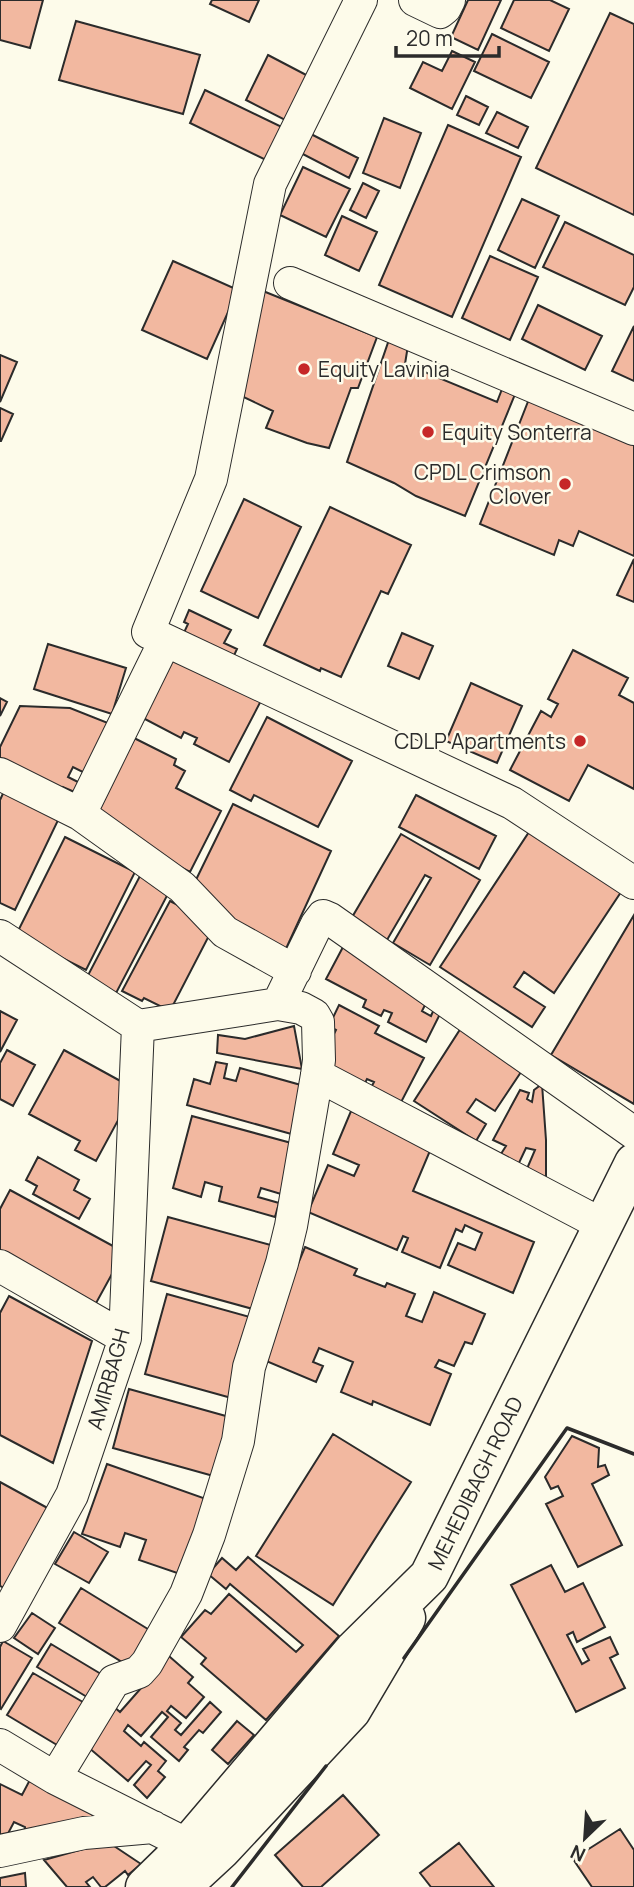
<svg xmlns="http://www.w3.org/2000/svg" width="634" height="1887" font-family="Manrope,sans-serif">
<rect width="100%" height="100%" fill="#fdfbea"/>
<path fill="#f2b8a0" stroke="#2b2b2b" stroke-width="2" d="M0,0H43L30,48L0,40Z
M212,0H259L249,22L210,4Z
M468,0H501L478,50L451,37Z
M514,0H550L569,9L549,51L501,28Z
M610,13L634,24V215L536,168Z
M76,21L200,55L183,114L59,80Z
M492,34L549,62L531,98L474,71Z
M452,51L475,62L452,109L410,88L423,62L442,71Z
M268,55L312,78L289,122L246,100Z
M205,90L288,130L272,163L190,123Z
M466,96L488,107L479,125L457,115Z
M497,112L528,127L518,148L486,133Z
M384,118L421,133L400,188L363,173Z
M448,125L521,157L452,317L379,285Z
M305,131L358,158L349,178L295,150Z
M303,167L350,189L326,237L280,215Z
M363,183L379,191L366,218L350,210Z
M522,199L559,216L535,268L498,250Z
M342,216L377,232L359,271L325,255Z
M565,222L634,255V287L625,305L543,267Z
M490,256L538,277L510,340L462,318Z
M173,261L238,290L207,359L142,330Z
M263,291L377,337L358,388H351L329,448L307,443L266,428L273,411L235,393Z
M538,305L602,336L585,370L522,339Z
M634,326V381L612,371Z
M392,331L409,339L405,364L497,402L504,384L516,392L465,516L416,496L394,483L347,462Z
M0,355L17,362L0,402Z
M529,399L634,445V556L579,531L573,546L559,540L554,555L480,524Z
M0,408L13,414L1,441H0Z
M244,499L301,527L258,618L201,591Z
M330,507L411,545L388,594L381,591L341,677L321,668L320,671L264,645Z
M634,559V602L617,595Z
M189,610L231,630L224,643L237,649L231,662L181,639L188,624L184,622Z
M402,633L433,646L419,679L388,666Z
M48,644L126,668L112,714L34,689Z
M177,650L264,695L229,762L194,744L197,738L184,732L181,738L143,718Z
M573,650L628,678L619,695L634,703V789L588,765L569,801L510,770L541,711L551,717L558,704L548,699Z
M471,683L522,706L497,763L446,741Z
M0,698L7,702L0,716Z
M20,706L70,708L113,725L95,778L73,767L68,777L88,787L84,796L63,787L60,795L0,767V747Z
M267,717L352,761L318,827L254,795L251,801L230,790Z
M132,737L176,759L174,765L185,771L176,788L221,811L190,872L125,839L92,815Z
M6,787L61,814L15,910L0,903V800Z
M416,795L496,836L479,869L399,827Z
M233,804L331,851L284,953L191,890Z
M529,832L621,892L554,993L524,972L514,987L545,1007L532,1027L440,967Z
M401,834L480,880L430,965L393,943L431,878L425,875L387,940L351,919Z
M65,837L135,872L86,970L16,935Z
M141,874L170,890L114,997L85,981Z
M170,901L209,921L214,926L170,1011L144,998L142,1001L122,991Z
M634,915V1104L551,1055Z
M343,947L427,1001L422,1011L431,1016L434,1009L441,1012L426,1042L388,1022L392,1013L384,1010L381,1016L363,1007L366,1000L326,979Z
M339,1005L379,1026L375,1033L424,1058L397,1110L367,1095L374,1082L367,1079L361,1091L322,1071L324,1054L336,1030L329,1026Z
M0,1011L17,1020L0,1052Z
M294,1026L302,1069L217,1053L218,1035L245,1039Z
M461,1028L523,1069L495,1111L476,1099L467,1112L486,1124L476,1141L414,1101Z
M7,1050L35,1065L13,1106L0,1099V1063Z
M64,1050L135,1089L96,1161L75,1150L80,1141L29,1114Z
M216,1062L227,1064L224,1078L236,1081L240,1068L308,1087L295,1135L187,1105L194,1079L210,1084Z
M542,1084L546,1140V1180L526,1171L535,1150L526,1148L518,1165L499,1157L506,1146L493,1140L520,1090L529,1093L527,1099L532,1102L534,1090Z
M351,1111L432,1146L413,1191L534,1242L513,1293L448,1265L458,1243L475,1250L482,1233L465,1225L462,1232L456,1229L440,1268L402,1252L408,1238L403,1236L397,1250L308,1212L328,1165L354,1176L359,1165L333,1154Z
M192,1116L295,1144L281,1194L261,1188L258,1197L279,1203L275,1217L219,1201L222,1187L205,1182L201,1197L173,1188Z
M38,1157L79,1180L74,1190L90,1199L79,1219L33,1194L37,1186L26,1180Z
M10,1190L124,1252L95,1305L0,1254V1209Z
M168,1217L278,1247L260,1311L151,1281Z
M305,1247L357,1269L354,1275L385,1287L387,1283L415,1294L406,1316L422,1322L434,1292L485,1314L472,1344L465,1342L454,1366L439,1360L435,1367L451,1374L430,1425L373,1401L372,1405L341,1392L353,1362L319,1348L313,1362L323,1366L316,1382L259,1358Z
M167,1294L257,1319L235,1399L145,1374Z
M9,1296L92,1341L53,1463L0,1435V1313Z
M129,1389L233,1418L217,1477L113,1448Z
M333,1434L411,1482L333,1605L256,1556Z
M572,1436L599,1448L598,1467L605,1465L609,1475L592,1484L622,1545L578,1567L546,1504L563,1496L558,1486L551,1489L545,1477Z
M107,1464L209,1500L183,1575L139,1560L146,1540L125,1533L120,1547L82,1534Z
M0,1482L53,1511L10,1591L0,1586Z
M74,1532L108,1552L89,1583L55,1564Z
M248,1557L339,1636L266,1720L201,1664L206,1658L181,1637L205,1610L211,1614L229,1594L296,1652L303,1645L230,1584L226,1589L208,1574L222,1558L236,1570Z
M551,1565L565,1592L583,1583L605,1627L577,1642L573,1632L567,1635L582,1664L589,1660L583,1649L610,1637L618,1654L610,1658L625,1688L576,1712L511,1585Z
M81,1588L156,1634L135,1670L59,1623Z
M32,1613L55,1628L38,1654L14,1638Z
M3,1641L32,1658L1,1709L0,1708V1647Z
M51,1644L106,1677L92,1700L37,1667Z
M162,1650L193,1677L188,1683L204,1697L186,1718L171,1706L167,1711L181,1723L175,1730L181,1735L210,1702L221,1712L203,1733L199,1730L184,1747L188,1750L179,1761L151,1737L168,1717L162,1712L141,1736L128,1725L124,1731L141,1746L144,1742L166,1761L158,1771L165,1777L147,1798L134,1785L151,1765L146,1761L128,1781L82,1742L113,1706L120,1712L157,1670Z
M33,1673L88,1705L62,1748L7,1715Z
M237,1721L254,1735L228,1764L212,1750Z
M33,1774L64,1790L97,1819L24,1834L25,1827L14,1822L2,1845L0,1844V1784L22,1795Z
M343,1795L379,1835L321,1887H303L275,1855Z
M620,1829L634,1850V1887H592L573,1859Z
M108,1842L141,1864L128,1875L125,1871L105,1887H101L93,1877L86,1882L90,1887H67L44,1860Z
M459,1843L494,1887H431L420,1873Z
M25,1873L26,1887H0V1878Z"/>
<g fill="none" stroke-linecap="round" stroke-linejoin="round">
<defs>
<path id="street" d="M361,0L270,184L211,479L148,632L512,803L634,883
M415,0L440,12L445,8L449,0
M290,283L634,429
M0,774L80,814L165,641
M80,814L182,887L225,932L295,971
M0,936L138,1026L278,1004L317,924L323,916L330,919L634,1133
M317,1075L603,1225
M0,1266L125,1338
M0,1626L72,1495L125,1338L138,1026
M0,1745L55,1778L188,1845
M55,1778L114,1681L139,1672L147,1663L186,1594L209,1535L238,1441L249,1367L282,1263L291,1226L317,1075L319,1060L318,1022L314,1015L301,1008L278,1004
M0,1851L84,1833L153,1827"/>
<path id="primary" d="M145,1887L188,1845L354,1650L429,1576L634,1163
M181,1887L221,1850L351,1711L406,1618"/>
</defs>
<use href="#street" stroke="#2b2b2b" stroke-width="34"/>
<use href="#primary" stroke="#2b2b2b" stroke-width="41"/>
<use href="#street" stroke="#fdfbea" stroke-width="32"/>
<use href="#primary" stroke="#fdfbea" stroke-width="38"/>
<path stroke="#2b2b2b" stroke-width="3.5" d="M404,1658L567,1428L634,1454
M232,1887L326,1766"/>
</g>
<g fill="#c62828" stroke="#fdfbea" stroke-width="2.5">
<circle cx="304" cy="369" r="7"/>
<circle cx="428" cy="432" r="7"/>
<circle cx="565" cy="484" r="7"/>
<circle cx="580" cy="741" r="7"/>
</g>
<g text-anchor="middle" dominant-baseline="central" stroke-width="5" stroke-linejoin="round" paint-order="stroke">
<g font-size="21" fill="#2b2b2b" stroke="#fdfbea" text-anchor="start">
<text x="318" y="369">Equity Lavinia</text>
<text x="442" y="432">Equity Sonterra</text>
<text x="551" y="472" text-anchor="end">CPDL Crimson<tspan x="551" dy="24">Clover</tspan></text>
<text x="566" y="741" text-anchor="end">CDLP Apartments</text>
</g>
<g font-size="21" fill="#2b2b2b" stroke="#fdfbea">
<text transform="translate(108 1379) rotate(-74)">AMIRBAGH</text>
<text transform="translate(475 1483) rotate(-64)">MEHEDIBAGH ROAD</text>
</g>
</g>
<g transform="translate(585 1838) rotate(205)" stroke="#fdfbea" stroke-width="5" paint-order="stroke">
<path d="M0-5L12 26L0 18L-12 26Z" fill="#2b2b2b"/>
<text y="-10" font-size="19" font-weight="bold" text-anchor="middle" fill="#2b2b2b">N</text>
</g>
<path d="M396 46v10h103v-10" fill="none" stroke="#2b2b2b" stroke-width="3.5"/>
<text x="406" y="46" font-size="21" fill="#2b2b2b" stroke="#fdfbea" stroke-width="5" paint-order="stroke">20 m</text>
</svg>
